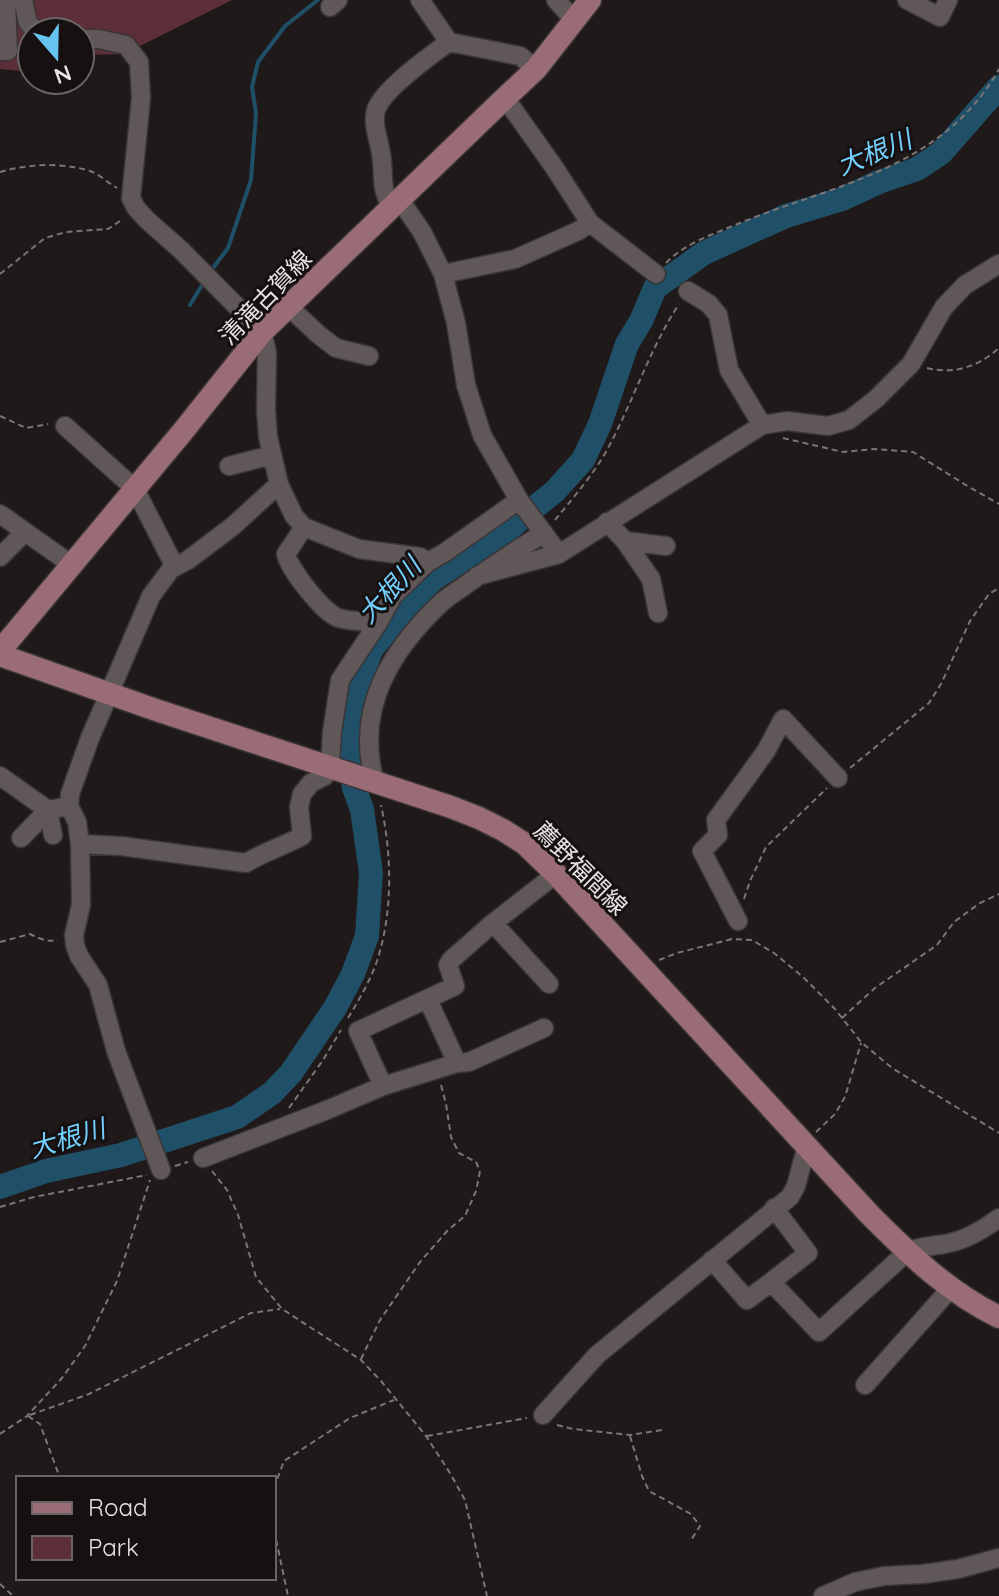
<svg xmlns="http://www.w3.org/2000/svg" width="999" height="1596" font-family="Quicksand,'Noto Sans JP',sans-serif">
<rect width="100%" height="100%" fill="#20191a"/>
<path fill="#5b2e39" d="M0,0H232L124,54L80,55V32H32V72L0,69Z"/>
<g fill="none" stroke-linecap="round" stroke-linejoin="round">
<path stroke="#1f5067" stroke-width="4" d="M210,272L228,248L251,180L256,113L252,87L258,62L285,26L318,0
M190,305L205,280"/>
<path stroke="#1f5067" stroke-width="24" d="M0,1187L46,1171L121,1155L237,1117L272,1093L291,1073L335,1008L353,974L367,936L371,873L362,809L354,788L349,748L350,710L371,650L401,613L432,580L506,531L555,491L583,460L600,424L627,344L641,321L655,288L704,253L786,216L842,199L879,182L917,169L941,153L999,87"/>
<defs>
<path id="minor" d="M23,0L28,23L37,32
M420,0L449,42L520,56L536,69
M556,0L575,21
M907,0L940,17L948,0
M330,7L338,0
M80,39H99L126,45L139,62L141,98L131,198L136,208L147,220L181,250L262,332L267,352L266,410L268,437L279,484L294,516L304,527L359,549L420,557L428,562
M0,51H8L6,0
M505,98L554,167L590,223L656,274
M400,200L422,232L443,274L456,323L466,385L482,435L519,500L559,554
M392,208C379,186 385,176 381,154C379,139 372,125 376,110C383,89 431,55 449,42
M443,274L515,259L578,231L590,223
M688,291L709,304L718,315L729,370L762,425
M289,307L319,335L336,348L369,356
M65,426L135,489L175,567
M229,466L272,455
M0,514L72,565
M607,522L625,541L651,579L658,613
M304,527L286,554C289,569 324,614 339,618C351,622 365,621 378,623
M625,541L666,546
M0,557L25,532
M477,576L559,554L762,425L787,421L828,426L849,420L876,399L911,364L944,307L965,285L999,264
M0,776L48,810L69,806
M375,782C354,709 391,650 442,602C450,595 459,590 467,584C492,566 518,549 544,533
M48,810L53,835
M21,838L48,810
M80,844L121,846L246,863C264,852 284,846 302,836L299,807L302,794L311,783L325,776L330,767L332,732L340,680L378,623L393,596L428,562L444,553L519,500
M738,921L702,851L718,835L716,820L766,751L783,719L838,778
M493,923L549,984
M457,1063L469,1062L544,1028
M383,1086L358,1031L455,986L448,965L451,960L493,923L556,874
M203,1158L327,1110L383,1086L457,1063L428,1000
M161,1170L116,1051L98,985L79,956L75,945L74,935L81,905L80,844L77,822L69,806L70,794L90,738L151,596L171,569L188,560L233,526L279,484
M712,1260L747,1300L771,1282L819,1332L907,1252C920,1246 932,1246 945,1244C966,1240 982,1230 999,1218
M771,1282L808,1253L774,1208
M865,1385L951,1288
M543,1415L597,1355L790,1197L796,1186L807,1145
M823,1596L855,1582L884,1576L923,1574L958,1569L999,1558"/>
<path id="major" d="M0,651L184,430L262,332L505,98L536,69L590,0
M0,655L156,710L451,807L479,818L503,830L525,844L556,874L870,1215C909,1254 949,1293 999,1317"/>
</defs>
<use href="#minor" stroke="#3a3536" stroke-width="21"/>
<use href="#major" stroke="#3a3536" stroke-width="25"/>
<path stroke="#7b7576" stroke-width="2" stroke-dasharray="6 4" stroke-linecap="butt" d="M0,172C28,164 62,162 90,171C99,174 108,183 117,188
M666,263C684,244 711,235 735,225C834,184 942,170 999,69
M0,274L45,238L66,232L108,229L123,219
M927,368C954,375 979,366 999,348
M0,416L26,428L48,424
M783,438L843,452L874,449L913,452L969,487L999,504
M555,520C573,498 593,475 607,450C633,402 649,350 679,304
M850,768L929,703L941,684L970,621L989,594L999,588
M744,899L750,881L766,847L827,788
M0,942L30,934C40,939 47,942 58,940
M659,960L677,953L732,939L752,940L774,953L803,977L835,1009L861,1042L892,1068L999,1133
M348,1018C359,1000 370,981 377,961C393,912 392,855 381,805
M842,1018L875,988L937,945L954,922L980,903L999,894
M289,1108L323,1060L341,1030
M816,1132L835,1114L845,1097L861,1043
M175,1166L188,1162
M212,1171L227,1190L238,1215L256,1277L282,1309L361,1360L381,1381L426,1436L450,1473L465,1500L487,1596
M0,1207L34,1197L147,1175
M361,1359L380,1320L420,1262L448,1230L465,1216L476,1191L480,1171L476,1162L459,1153L451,1137L446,1104L441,1085
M30,1415L89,1394L251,1313L280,1309
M28,1416L40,1424L60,1478
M557,1425L573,1429L630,1435L662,1430
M0,1434L27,1416L62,1378L85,1346L117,1281L150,1180
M427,1436L527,1418
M630,1436L642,1476L649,1491L691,1514L700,1526L691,1540
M274,1488L284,1461L350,1418L394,1400
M274,1530L288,1596
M0,1584L13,1596"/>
<use href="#minor" stroke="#605758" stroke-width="18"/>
<use href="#major" stroke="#9a6c75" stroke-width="22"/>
</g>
<g text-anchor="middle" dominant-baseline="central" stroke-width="6" stroke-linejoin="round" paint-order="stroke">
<g font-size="24" fill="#e7e2e3" stroke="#171011">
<text transform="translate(265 297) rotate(-46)">清滝古賀線</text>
<text transform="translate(581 868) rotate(45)">薦野福間線</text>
</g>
<g font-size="26" font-style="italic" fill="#71d0fd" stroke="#171011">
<text transform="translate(874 152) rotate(-22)">大根川</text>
<text transform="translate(389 590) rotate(-47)">大根川</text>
<text transform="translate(67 1138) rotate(-16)">大根川</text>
</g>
</g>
<rect x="16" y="1476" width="260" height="104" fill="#171011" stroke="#6a6465" stroke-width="2"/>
<rect x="32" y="1502" width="40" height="12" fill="#9a6c75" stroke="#6a6465" stroke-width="2"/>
<text x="88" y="1516" font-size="24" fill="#e7e2e3">Road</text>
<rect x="32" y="1536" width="40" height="24" fill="#5b2e39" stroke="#6a6465" stroke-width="2"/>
<text x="88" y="1556" font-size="24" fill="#e7e2e3">Park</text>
<g transform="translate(56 56) rotate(160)"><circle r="38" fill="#171011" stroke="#6a6465" stroke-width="2"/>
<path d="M0-6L14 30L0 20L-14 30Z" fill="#67c4f0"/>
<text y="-12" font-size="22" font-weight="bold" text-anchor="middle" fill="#e7e2e3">N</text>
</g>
</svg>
